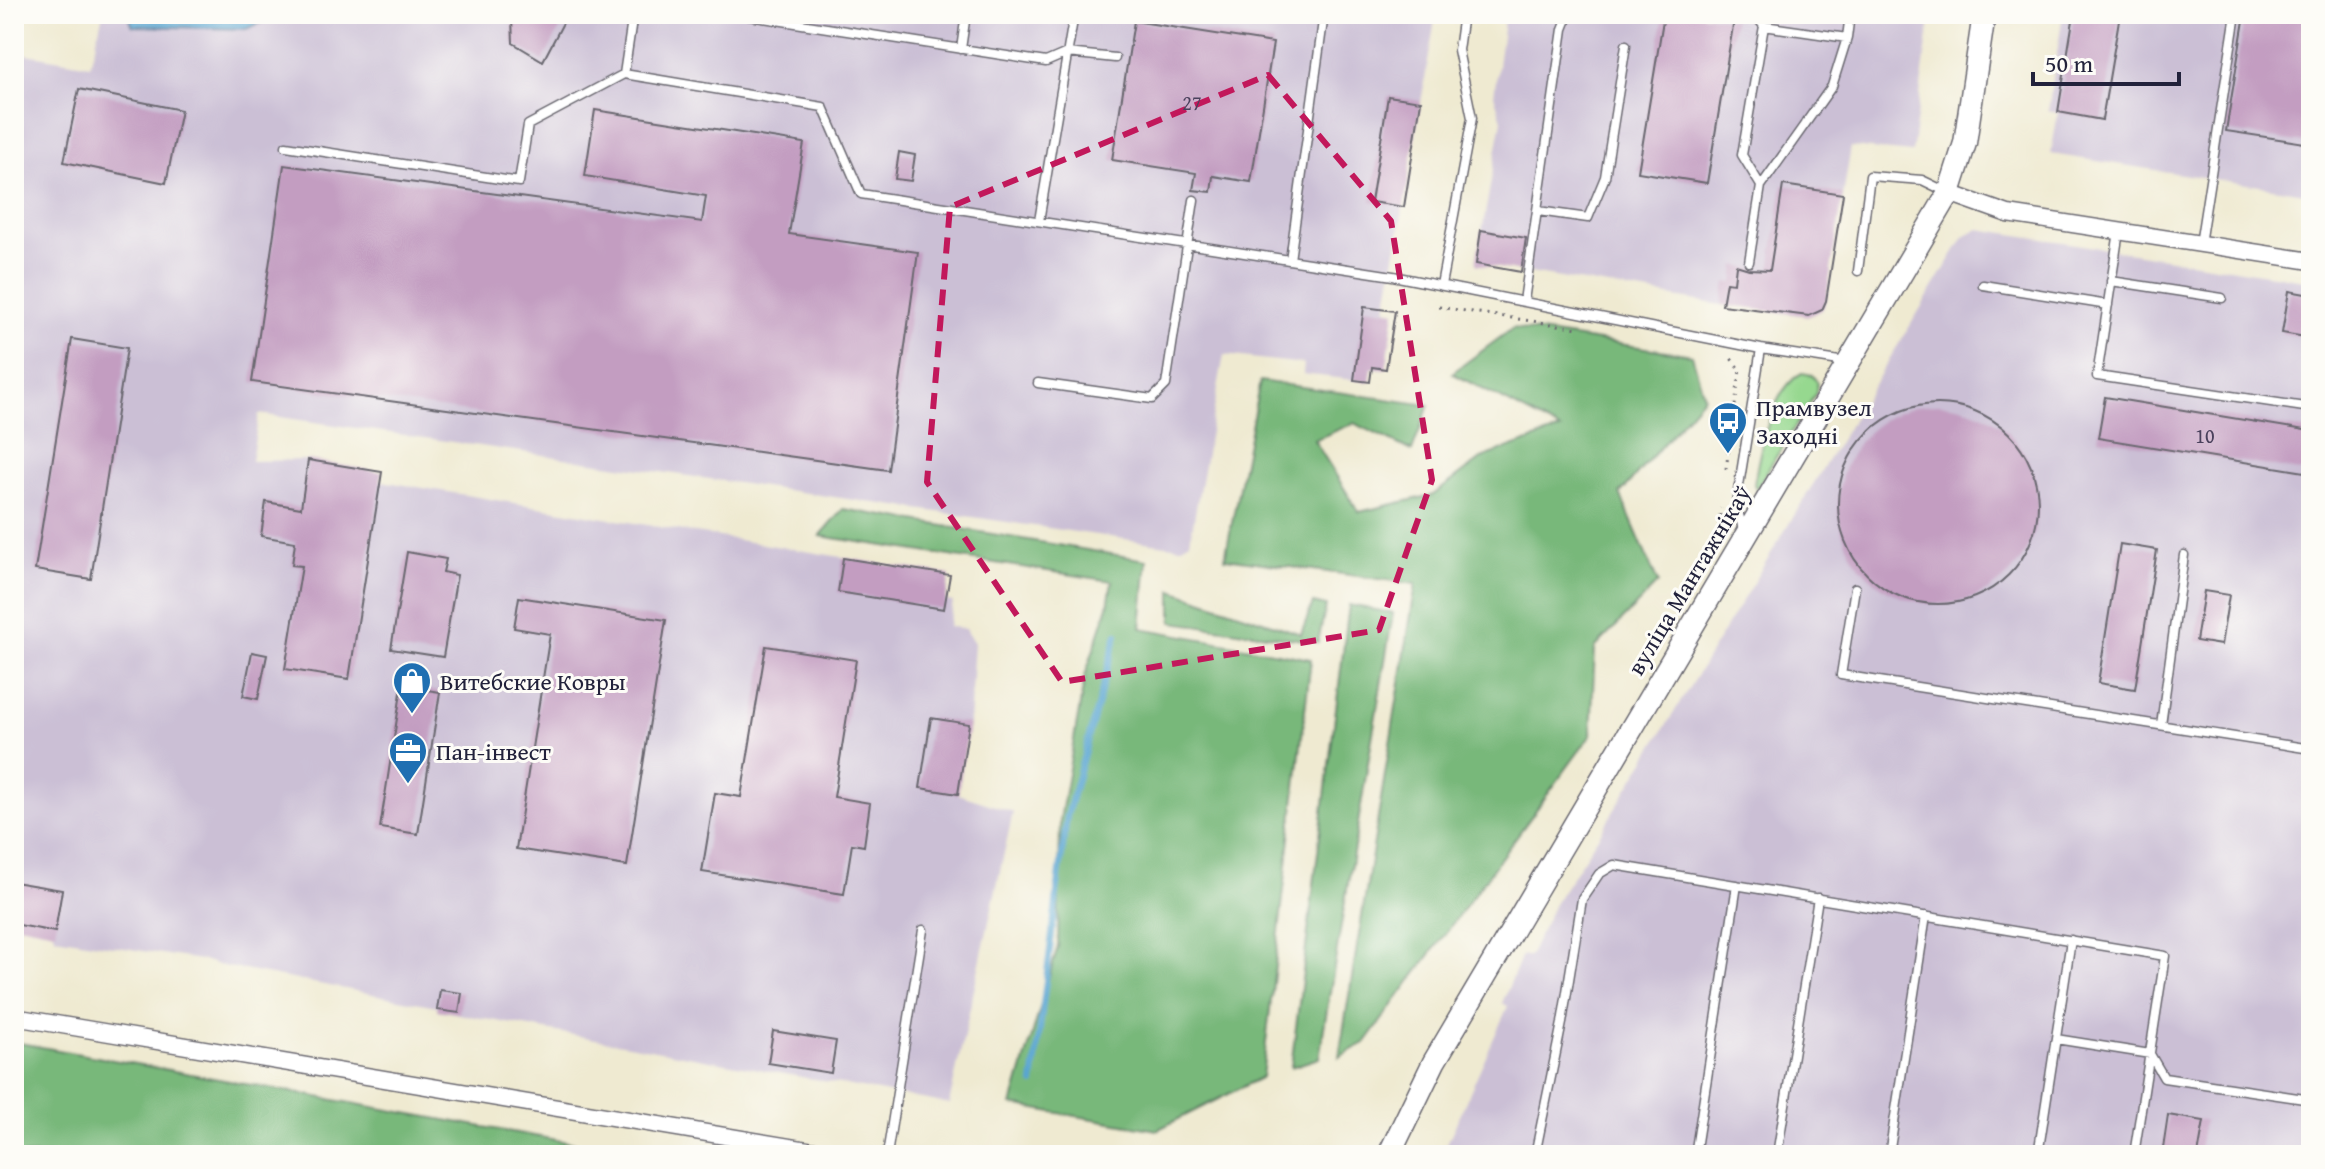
<svg xmlns="http://www.w3.org/2000/svg" width="2325" height="1169" font-family="'Gentium Book Plus',serif">
<rect width="100%" height="100%" fill="#fdfcf7"/>
<filter id="ink" filterUnits="userSpaceOnUse"><feTurbulence type="fractalNoise" baseFrequency=".0125" numOctaves="2"/><feDisplacementMap in="SourceGraphic" scale="16" xChannelSelector="R" yChannelSelector="G"/><feConvolveMatrix kernelMatrix="1 2 1 2 8 2 1 2 1" color-interpolation-filters="sRGB"/></filter>
<filter id="wash" filterUnits="userSpaceOnUse"><feTurbulence type="fractalNoise" baseFrequency=".006" numOctaves="4" result="noise"/><feDisplacementMap in="SourceGraphic" scale="32" xChannelSelector="R" yChannelSelector="G"/><feGaussianBlur stdDeviation="1.8" result="paint"/><feColorMatrix in="noise" values="0 0 0 0 0 0 0 0 0 0 0 0 0 0 0 0 0 1.4 0 .05"/><feComposite in="paint" operator="in"/></filter>
<g filter="url(#wash)">
<rect width="100%" height="100%" fill="#efead1"/>
<path fill="#cbbfd5" d="M103,14H1436L1386,309L1395,311L1386,369L1372,368L1370,382L1303,374L1304,364L1224,355L1190,541L1180,547L259,414L251,461L308,460L382,472L381,481L950,575L946,601L953,602L949,626L965,629L974,643L969,724L958,794L1013,812L949,1104L437,1010V1006L431,1005L218,965L206,961L55,937L54,932L14,924V52L90,65Z
M1505,14H1931L1912,153L1851,147L1826,301L1822,310L1809,316L1722,305L1476,264L1502,120L1494,95Z
M2063,14H2311V194L2051,154L2058,113L2048,111Z
M1979,229L2311,281V1155H1442L1508,1006L1502,1003L1522,955L1529,957L1554,904L1598,837L1964,237Z"/>
<path fill="#96d88f" stroke="#5c7d65" stroke-width="2" d="M1802,373L1812,375L1817,382L1816,393L1756,489L1754,485C1759,453 1771,390 1802,373Z"/>
<path fill="#78b87a" stroke="#4d6d5a" stroke-width="2" d="M1513,328L1692,355L1704,396L1620,494L1658,583L1595,648L1591,735L1365,1043L1339,1057L1416,584L1225,558L1260,381L1429,405L1412,451L1354,423L1314,440L1359,512L1433,495L1484,457L1560,430L1452,373Z
M843,509L1147,560L1141,628L1311,659L1262,1077L1157,1130L1012,1105L1058,946L1060,820L1085,676L1108,606L1112,581L820,536Z
M1172,590L1301,634L1313,603L1326,606L1318,642L1172,622Z
M1349,605L1393,613L1319,1058L1291,1067Z
M14,1042L639,1155H14Z"/>
<path fill="#58a5d1" stroke="#3d6486" stroke-width="2" d="M127,14H282L246,29L133,26Z"/>
<g fill="none" stroke-linecap="round" stroke-linejoin="round">
<path stroke="#58a5d1" stroke-width="6" d="M1033,1083L1067,816L1117,634"/>
</g>
<g id="blocks">
<path fill="#c39dc1" d="M1664,14H1699L1734,20L1707,183L1638,172Z
M2074,14H2120L2102,120L2058,112Z
M2245,14H2311V144L2226,131Z
M512,18L564,21L543,61L513,43Z
M1134,21L1273,43L1251,182L1213,176L1211,192L1193,190L1196,173L1112,160Z
M79,89L181,110L166,183L64,162Z
M1388,96L1421,101L1404,207L1371,202Z
M595,110L804,143L789,234L918,252L888,470L252,382L284,165L702,222L706,196L585,176Z
M899,152L915,155L911,181L895,179Z
M1783,185L1843,194L1826,301L1822,310L1809,316L1722,305L1726,282L1734,283L1736,265L1749,269L1770,270Z
M1481,230L1526,238L1521,272L1476,264Z
M2289,291L2311,295V338L2282,333Z
M1364,307L1395,311L1386,369L1372,367L1370,382L1354,380Z
M72,339L127,348L91,579L35,570Z
M2105,397L2311,431V473L2098,438Z
M1838 504a100 100 0 1 1 200 0a100 100 0 1 1-200 0Z
M308,460L382,472L349,679L285,669L302,566L292,565L295,542L261,536L266,502L301,508Z
M2120,544L2157,550L2135,689L2098,683Z
M407,552L446,559L443,572L457,575L443,657L391,649Z
M843,558L950,575L944,609L838,592Z
M2204,591L2229,595L2221,645L2196,641Z
M519,597L666,620L627,866L516,849L550,634L514,628Z
M766,646L856,660L834,797L870,803L864,846L852,844L844,894L702,872L715,793L741,797Z
M252,652L267,655L258,699L243,696Z
M402,686L440,692L418,834L380,828Z
M931,718L969,724L958,794L920,788Z
M14,882L62,890L55,932L14,924Z
M440,990L462,993L459,1013L437,1010Z
M773,1031L836,1041L831,1073L768,1063Z
M2168,1115L2204,1121L2198,1155H2162Z"/>
</g>
</g>
<g filter="url(#ink)">
<use href="#blocks" fill-opacity="0" stroke="#6a6870" stroke-width="2"/>
<g fill="none" stroke-linecap="round" stroke-linejoin="round">
<defs>
<path id="lane" d="M737,14L1046,62L1067,53L1115,58
M1442,14L1462,18
M1754,14L1764,26L1742,155L1761,186
M1764,26L1847,38
M961,49L966,14
M624,74L633,14
M286,146L519,182L528,125L624,74L823,107L861,194L1393,276L1761,349L1846,362
M1538,211L1588,218L1605,177L1626,45
M1039,221L1074,14
M2119,231L2097,376L2311,408
M2200,244L2236,14
M1290,260L1324,14
M1749,262L1761,186L1832,86L1847,38L1850,14
M1858,271L1870,176L1922,180L1949,193
M2111,281L2222,298
M1441,285L1472,118L1458,50L1463,14
M1983,285L2108,305
M1524,301L1563,29L1569,14
M1038,383L1152,399L1166,385L1194,200
M1744,533L1736,504L1761,349
M1855,588L1841,675L2311,749
M2161,725L2184,555
M2056,1039L2150,1054L2164,1078L2311,1100
M887,1155L923,930
M1535,1155L1562,1023L1582,899L1599,874L1614,865L2165,956L2134,1155
M1695,1155L1737,885
M1777,1155L1818,898
M1889,1155L1926,916
M2038,1155L2071,940"/>
<path id="street" d="M1949,193L2008,214L2311,261
M14,1017L838,1155"/>
<path id="secondary" d="M1389,1155L1434,1062L1949,193L1965,143L1984,14"/>
</defs>
<use href="#lane" stroke="#6a6870" stroke-width="11"/>
<use href="#street" stroke="#6a6870" stroke-width="19"/>
<use href="#secondary" stroke="#6a6870" stroke-width="25"/>
<path stroke="#6a6870" stroke-width="3" stroke-dasharray="2 6" stroke-linecap="butt" d="M1439,307L1578,328
M1726,469L1740,370L1730,357
M1717,540L1721,508"/>
<use href="#lane" stroke="#fff" stroke-width="8"/>
<use href="#street" stroke="#fff" stroke-width="16"/>
<use href="#secondary" stroke="#fff" stroke-width="22"/>
</g>
</g>
<path fill="none" stroke="#c2185b" stroke-width="6" stroke-dasharray="16 10" stroke-linejoin="round" d="M1268,75L1391,221L1432,480L1379,630L1062,682L927,482L950,207Z"/>
<defs>
<symbol id="bus-pin" viewBox="-11 -11 22 30"><path d="M0 17L-7.5 6A9.5 9.5 0 1 1 7.5 6Z" fill="#1f6fb2" stroke="#fdfcf7"/><path d="M-5-6H5V4H4V6H2V4H-2V6H-4V4H-5ZM-3.5-4V0h7V-4ZM-3.5 1.2v1.5H-2V1.2ZM2 1.2v1.5H3.5V1.2Z" fill="#fff"/></symbol>
<symbol id="shop-pin" viewBox="-11 -11 22 30"><path d="M0 17L-7.5 6A9.5 9.5 0 1 1 7.5 6Z" fill="#1f6fb2" stroke="#fdfcf7"/><path d="M-5-2.5h2.3a2.7 3.5 0 0 1 5.4 0H5L5.5 6h-11ZM-1.5-2.5h3a1.5 2.3 0 0 0-3 0Z" fill="#fff"/></symbol>
<symbol id="office-pin" viewBox="-11 -11 22 30"><path d="M0 17L-7.5 6A9.5 9.5 0 1 1 7.5 6Z" fill="#1f6fb2" stroke="#fdfcf7"/><path d="M-6-3h4V-5.5h4V-3h4V5H-6ZM-1-4.5V-3h2v-1.5ZM-6 0V1H6V0Z" fill="#fff"/></symbol>
</defs>
<g fill-rule="evenodd">
<use href="#bus-pin" x="1706" y="399" width="44" height="60"/>
<use href="#shop-pin" x="390" y="659" width="44" height="60"/>
<use href="#office-pin" x="386" y="729" width="44" height="60"/>
</g>
<g text-anchor="middle" dominant-baseline="central" stroke-width="6" stroke-linejoin="round" paint-order="stroke">
<g font-size="20" fill="#4a415c">
<text x="1192" y="102">27</text>
<text x="2205" y="435">10</text>
</g>
<g font-size="24" fill="#22223b" stroke="#fdfcf7" text-anchor="start">
<text x="1756" y="407">Прамвузел<tspan x="1756" dy="28">Заходні</tspan></text>
<text x="440" y="681">Витебские Ковры</text>
<text x="436" y="751">Пан-інвест</text>
</g>
<g font-size="24" fill="#22223b" stroke="#fdfcf7">
<text transform="translate(1689 580) rotate(-59)">вуліца Мантажнікаў</text>
</g>
</g>
<rect width="2325" height="1169" fill="none" stroke="#fdfcf7" stroke-width="48"/>
<path d="M2033 72v12h146v-12" fill="none" stroke="#22223b" stroke-width="4"/>
<text x="2045" y="72" font-size="24" fill="#22223b" stroke="#fdfcf7" stroke-width="6" paint-order="stroke">50 m</text>
</svg>
